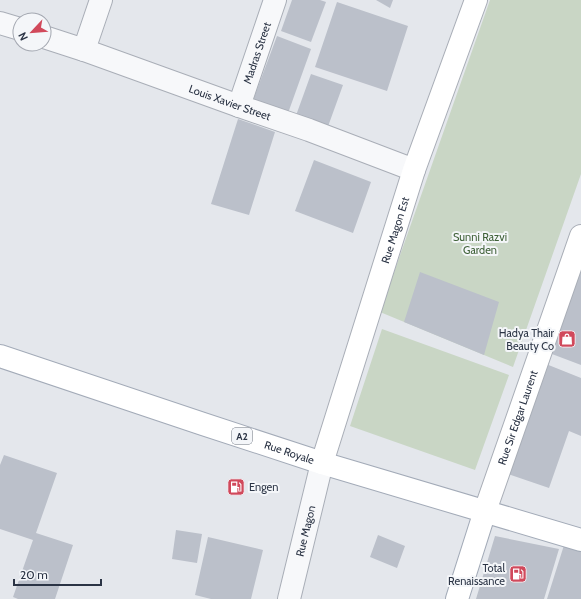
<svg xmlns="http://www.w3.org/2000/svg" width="581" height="599" font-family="Cabin,sans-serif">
<rect width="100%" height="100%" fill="#e4e7ec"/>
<path fill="#c9d6c5" d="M490,0H581V174L513,367L380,312Z
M382,329L509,375L475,470L350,426Z"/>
<path fill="#bbc0ca" d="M292,0H320L326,2L311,42L281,31Z
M376,0H393L390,8Z
M337,2L408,26L387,91L315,67Z
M277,36L311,49L287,116L252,103Z
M311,74L343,85L326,132L294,121Z
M238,119L275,132L249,215L211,204Z
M314,160L371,182L353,233L295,211Z
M581,254V365L544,351Z
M420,272L499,302L484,355L404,322Z
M546,364L581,378V436L569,431L549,488L505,473Z
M4,455L57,473L36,533L73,545L55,599H18L13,597L33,540L0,529V465Z
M176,530L202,534L197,563L172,559Z
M378,535L405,546L397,568L370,557Z
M495,536L559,549L544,599H476Z
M208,537L263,550L251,599H211L195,595Z
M565,542L581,547V599H547Z"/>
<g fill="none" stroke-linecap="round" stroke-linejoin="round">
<defs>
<g id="street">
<path d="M0,23L20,29"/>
<path id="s1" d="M44,37L84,50L239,106L309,130L414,170"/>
<path d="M84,50L101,0"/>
<path id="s2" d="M239,106L275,0"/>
<path id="s3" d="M289,599L322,463"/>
</g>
<g id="secondary">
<path id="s4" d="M322,463L414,170L476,0"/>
<path id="s5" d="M485,511L581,236"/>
</g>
<g id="primary">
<path id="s6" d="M0,356L203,424L322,463L581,540"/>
<path d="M457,599L485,511"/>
</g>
</defs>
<use href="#street" stroke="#a9aeb7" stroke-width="24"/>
<use href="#secondary" stroke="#a9aeb7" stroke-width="24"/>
<use href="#primary" stroke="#a3abb8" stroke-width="24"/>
<use href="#street" stroke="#f7f8fa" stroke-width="22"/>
<use href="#secondary" stroke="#fff" stroke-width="22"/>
<use href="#primary" stroke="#fff" stroke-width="22"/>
</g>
<defs>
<symbol id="shop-square" viewBox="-11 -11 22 22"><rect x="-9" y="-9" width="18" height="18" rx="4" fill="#d1495b" stroke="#f4f6f9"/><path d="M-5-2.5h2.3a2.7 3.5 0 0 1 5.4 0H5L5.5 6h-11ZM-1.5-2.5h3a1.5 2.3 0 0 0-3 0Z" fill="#fff"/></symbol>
<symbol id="fuel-square" viewBox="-11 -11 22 22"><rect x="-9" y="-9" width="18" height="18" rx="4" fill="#d1495b" stroke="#f4f6f9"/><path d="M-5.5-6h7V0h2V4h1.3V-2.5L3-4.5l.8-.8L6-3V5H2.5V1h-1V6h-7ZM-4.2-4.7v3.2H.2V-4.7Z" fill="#fff"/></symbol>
</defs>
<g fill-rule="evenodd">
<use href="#shop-square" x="557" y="329" width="20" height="20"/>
<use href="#fuel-square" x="226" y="477" width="20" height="20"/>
<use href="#fuel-square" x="508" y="564" width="20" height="20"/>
</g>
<g text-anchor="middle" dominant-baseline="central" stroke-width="4" stroke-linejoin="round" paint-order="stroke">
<rect fill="#f4f6f9" stroke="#676e7b" stroke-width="1" x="232" y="428" width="20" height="16" rx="3"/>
<g font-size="10" font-weight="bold" fill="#2b3445">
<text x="242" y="436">A2</text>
</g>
<g font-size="11" fill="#2b3445" stroke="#f4f6f9">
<text stroke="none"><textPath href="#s2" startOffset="56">Madras Street</textPath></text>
<text stroke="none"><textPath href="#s1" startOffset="197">Louis Xavier Street</textPath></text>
<text stroke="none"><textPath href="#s4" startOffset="244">Rue Magon Est</textPath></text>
<text stroke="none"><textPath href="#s5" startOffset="99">Rue Sir Edgar Laurent</textPath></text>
<text stroke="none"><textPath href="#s6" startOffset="305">Rue Royale</textPath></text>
<text stroke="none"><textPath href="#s3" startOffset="70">Rue Magon</textPath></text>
</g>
<g font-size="11" fill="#3f6138" stroke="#f4f6f9">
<text x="480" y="237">Sunni Razvi<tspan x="480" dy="13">Garden</tspan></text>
</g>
<g font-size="11" fill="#2b3445" stroke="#f4f6f9" text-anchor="end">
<text x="554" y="333">Hadya Thair<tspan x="554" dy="13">Beauty Co</tspan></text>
<text x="249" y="487" text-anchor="start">Engen</text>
<text x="505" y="568">Total<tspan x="505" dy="13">Renaissance</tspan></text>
</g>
</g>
<g transform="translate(32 32) rotate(244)"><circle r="19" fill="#f4f6f9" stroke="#a4a8b1"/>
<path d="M0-3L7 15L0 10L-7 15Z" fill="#d1495b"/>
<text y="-6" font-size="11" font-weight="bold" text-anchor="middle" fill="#2b3445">N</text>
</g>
<path d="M14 579v6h87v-6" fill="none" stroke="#2b3445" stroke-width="2"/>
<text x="20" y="579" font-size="12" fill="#2b3445" stroke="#f4f6f9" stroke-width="3" paint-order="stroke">20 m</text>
</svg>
